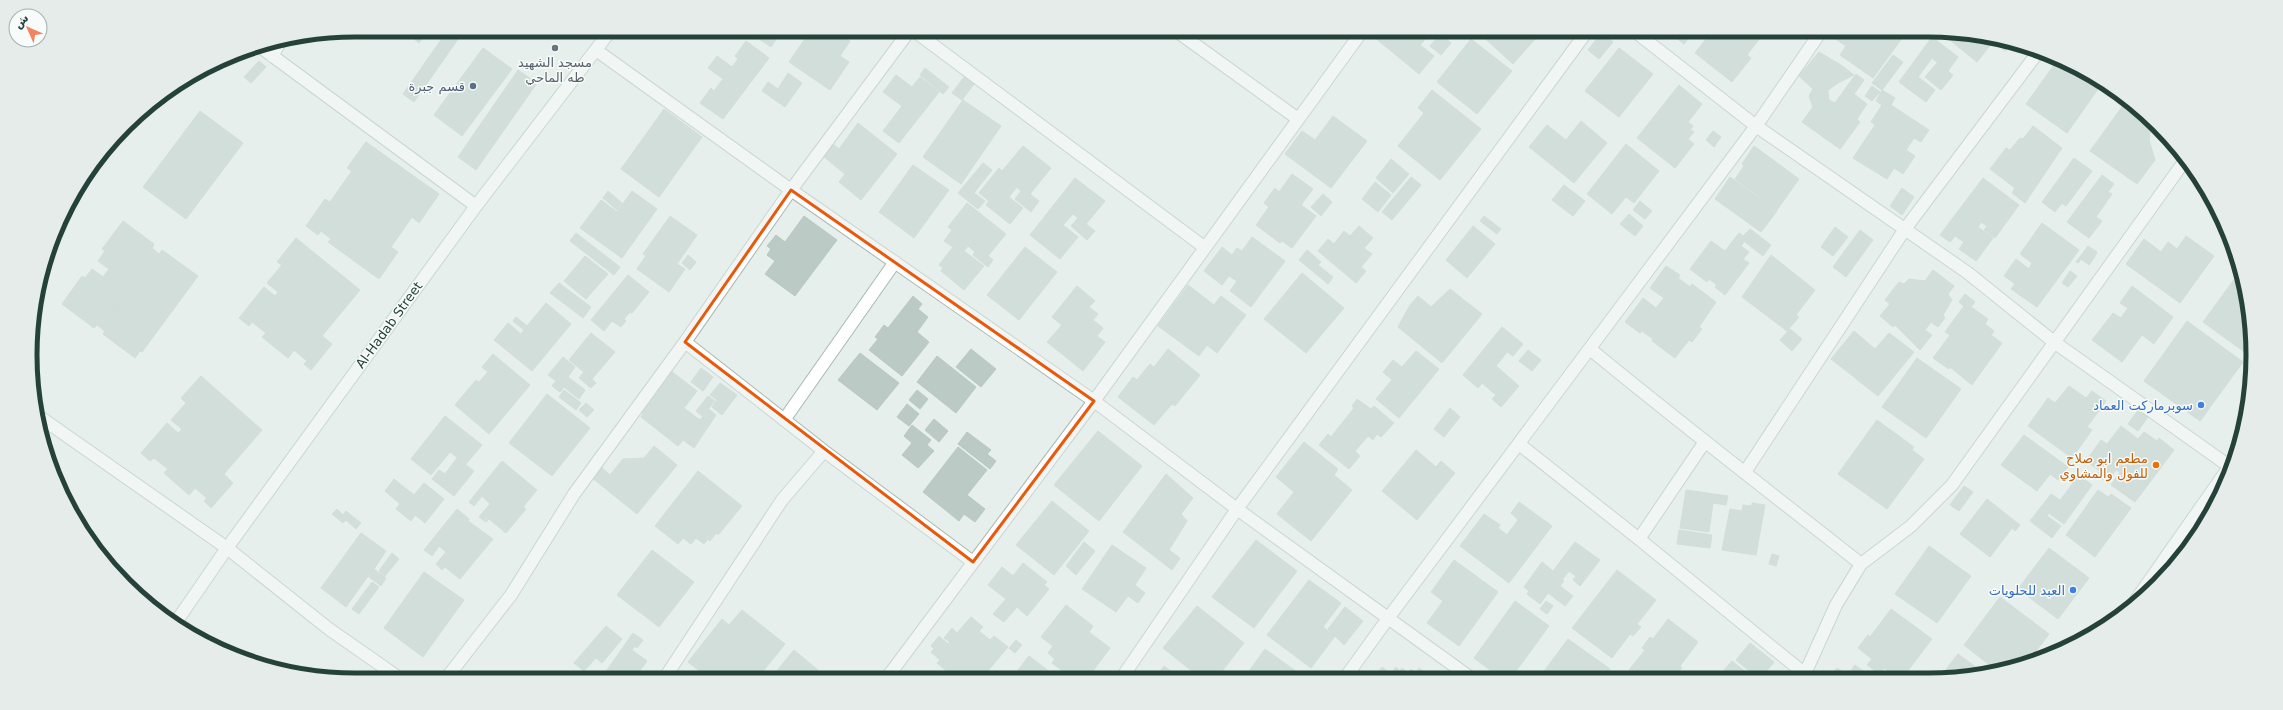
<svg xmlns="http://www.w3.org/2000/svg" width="2283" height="710" font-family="'DejaVu Sans','Noto Naskh Arabic',sans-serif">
<rect width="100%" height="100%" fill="#e6efeb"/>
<path fill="#bbcac4" stroke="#b8c9c2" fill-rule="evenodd" d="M403,30H429L419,43Z
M448,30H460L463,32L414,102L403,94Z
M746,30H782L771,47Z
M811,30H839L837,33L850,41L840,56L849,62L830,90L789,62Z
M1261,30H1281L1273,39Z
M1379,30H1433L1420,45L1434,56L1419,74L1374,37Z
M1481,30H1543L1513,64L1479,33Z
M1666,30H1695L1684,44Z
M1713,30H1759L1763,34L1747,55L1751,58L1732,82L1695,53Z
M1840,30L1857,32L1908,30L1873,78L1840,55L1846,46L1834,38Z
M1602,32L1613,42L1599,59L1588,50Z
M1950,32L1979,35L1991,44L1977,62L1946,37Z
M1440,34L1451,43L1441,55L1430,46Z
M1985,36H1992L2011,42L2005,51Z
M1932,37L1958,57L1948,71L1932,58L1918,77L1935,90L1926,102L1899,82Z
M1471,39L1512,71L1477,114L1437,82Z
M746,41L769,58L723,119L700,103L711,88L714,91L723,79L708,68L717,56L732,67L738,59L735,56Z
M483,48L512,69L462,136L434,115Z
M1619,48L1653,74L1619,117L1585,91Z
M243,51L237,58L233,54Z
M1819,52L1841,65L1854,75L1838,83L1828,90L1829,100L1835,103L1856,74L1864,80L1854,94L1867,104L1857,119L1860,122L1840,149L1802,122L1813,107L1809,96L1813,89L1799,76Z
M1893,55L1903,62L1882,90L1872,83Z
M2059,58L2103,82L2067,133L2026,104Z
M259,61L266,67L251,83L244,77Z
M1937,63L1953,75L1941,90L1925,77Z
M925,68L949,87L943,94L920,75Z
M518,70L537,83L476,170L458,157Z
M788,73L802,83L785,107L762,91L768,82L778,89Z
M896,75L912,87L920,77L939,92L899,143L883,131L902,106L883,92Z
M964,77L974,84L962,100L952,93Z
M1679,85L1702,104L1688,122L1693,126L1690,130L1694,132L1688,139L1694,144L1675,168L1637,138Z
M1872,86L1880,92L1872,101L1865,96Z
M1432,90L1481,129L1440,180L1398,146L1424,113L1418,108Z
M1882,90L1895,98L1891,105L1929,130L1921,142L1914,138L1906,150L1915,156L1903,174L1894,168L1887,179L1853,158L1875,125L1871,122L1882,105L1876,101Z
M963,100L1001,126L961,184L923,157Z
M2127,100L2152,120L2149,140L2155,160L2137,184L2090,151Z
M664,109L702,137L659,197L621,169Z
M200,111L243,143L186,219L143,187Z
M1333,116L1367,141L1331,188L1285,154L1302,131L1315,140Z
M1581,121L1607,143L1574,183L1529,147L1547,125L1566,140Z
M858,123L897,154L861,200L839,182L845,174L823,156L833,144L839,149Z
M2033,126L2062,148L2025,203L2012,193L2015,188L1990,169L2006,148L2010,150L2020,138L2023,139Z
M1713,131L1721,137L1714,147L1706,140Z
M366,142L439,194L419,223L412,217L391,247L398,252L379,279L328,242L331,239L321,231L318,235L306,226L325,199L330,202L352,171L347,168Z
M1626,144L1659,171L1634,203L1626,197L1612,214L1587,194Z
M1023,146L1051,168L1030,194L1039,201L1031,212L1015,199L1021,191L1017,187L1009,197L1023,208L1010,224L986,205L989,201L979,193L999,168L1002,171Z
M1754,146L1799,179L1777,210L1735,179L1744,166L1742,164Z
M2074,158L2092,171L2066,206L2062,203L2055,212L2042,202Z
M1391,159L1409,174L1393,193L1376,178Z
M983,163L992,170L974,193L985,201L978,209L958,193Z
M913,165L949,190L914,238L879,212Z
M1292,174L1313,189L1301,205L1316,216L1292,248L1282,241L1280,243L1256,225L1269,207L1264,203L1275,188L1279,192Z
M2102,175L2114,184L2108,192L2112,194L2096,217L2102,221L2089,238L2067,222Z
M1411,177L1421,185L1392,220L1382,212Z
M1730,177L1777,211L1761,232L1715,199Z
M1075,178L1105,201L1086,224L1095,231L1087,240L1071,226L1078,218L1073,214L1063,225L1078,237L1060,259L1030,235Z
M1983,178L2019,205L1995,238L1984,230L1987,226L1981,222L1978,227L1993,238L1976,261L1959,249L1964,242L1955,236L1950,242L1940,235Z
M1375,182L1391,195L1378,212L1362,199Z
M1564,185L1585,201L1573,216L1552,200Z
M1902,188L1914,197L1902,215L1890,206Z
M608,191L622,203L617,210L603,198Z
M632,191L657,209L622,258L580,228L601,200L617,212Z
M1323,194L1332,202L1321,216L1311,207Z
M1640,201L1652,211L1645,219L1633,210Z
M967,203L1006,234L988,256L993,260L988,267L973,255L975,252L968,246L964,251L984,266L964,290L941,271L943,268L939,265L953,247L944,241L952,230L948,227Z
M1629,214L1643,226L1635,236L1620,224Z
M670,216L697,235L677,264L685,269L669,292L637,269L646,256L643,254Z
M804,216L837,240L795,296L765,274L775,261L767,255L771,249L767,246L776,235L785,242Z
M1484,216L1501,229L1497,234L1480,221Z
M123,221L154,244L152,248L159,254L162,250L198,276L142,352L140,351L135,358L103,334L105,331L97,325L94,328L62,304L82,276L85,278L92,269L103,277L109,269L98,261L105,251L102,249ZM142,268L147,272L141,279L145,282L138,290L129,283ZM121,289L132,298L127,304L124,302L117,311L112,307L119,298L115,296Z
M2042,223L2079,250L2037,307L2011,289L2015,284L2004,276L2016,259L2029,269L2032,263L2020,254Z
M1359,226L1373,238L1364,248L1372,254L1361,267L1366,271L1356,283L1318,251L1328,239L1334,244L1344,231L1350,236Z
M1473,226L1495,244L1467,278L1446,260Z
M1835,227L1848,237L1833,256L1821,247Z
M1750,229L1771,245L1763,256L1745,242L1748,238L1744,235Z
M1860,230L1873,240L1846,277L1833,267Z
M576,233L620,267L614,275L570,241Z
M1739,233L1747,238L1741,246L1749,252L1743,259L1749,263L1725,295L1715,287L1717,285L1709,279L1707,282L1690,269L1711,241L1725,251Z
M2186,236L2214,256L2180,303L2126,264L2144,239L2161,252L2168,242L2177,249Z
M1252,237L1285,261L1251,307L1230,291L1237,281L1229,276L1222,285L1204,271L1222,247L1232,255L1237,248L1242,251Z
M296,238L360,290L322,336L332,344L311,370L304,364L307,361L294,350L288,358L262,337L266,333L252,322L249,326L239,318L264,287L275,296L278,292L267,283L282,265L277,262Z
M2088,246L2097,252L2094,258L2089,265L2081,259L2078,263L2076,262Z
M1025,247L1057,272L1019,320L987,295Z
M1307,250L1321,262L1318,265L1333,277L1328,284L1299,260Z
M688,255L696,262L690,270L682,263Z
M1771,255L1815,290L1796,315L1799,317L1787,331L1742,297Z
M585,256L608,274L586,299L564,281Z
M1666,266L1680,275L1678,278L1690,287L1692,284L1716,302L1699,327L1702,329L1692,342L1689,340L1675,358L1652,341L1653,339L1642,331L1640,333L1625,322L1643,298L1656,308L1664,298L1650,288Z
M142,268L147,272L141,279L145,282L138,290L129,283Z
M1933,270L1954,286L1948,294L1952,300L1943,315L1945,318L1938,327L1931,322L1925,330L1932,335L1920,350L1895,325L1893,327L1880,316L1890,304L1885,300L1899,282L1904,284L1909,279L1925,281Z
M2070,271L2077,276L2068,287L2062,283Z
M1302,273L1344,308L1306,353L1264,319Z
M2238,274L2242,276L2247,292L2253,352L2250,356L2203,322Z
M628,275L649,292L632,313L630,312L624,319L626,321L621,327L612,321L604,331L591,320Z
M559,283L591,307L583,318L550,293Z
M1188,285L1214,305L1221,296L1246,315L1217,353L1207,345L1199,356L1158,326Z
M1077,286L1095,301L1089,307L1098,314L1093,320L1103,328L1097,336L1105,342L1083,371L1047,342L1062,325L1052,317Z
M2132,286L2173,317L2154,344L2142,335L2122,362L2092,340L2113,313L2121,318L2128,308L2120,303Z
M121,289L132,298L127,304L124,302L117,311L112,307L119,298L115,296Z
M1450,289L1482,314L1442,363L1398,327L1410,305L1418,296L1431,307Z
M1965,294L1975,302L1971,307L1988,319L1985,324L1994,331L1991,335L2002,343L1972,385L1950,367L1949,369L1933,358L1950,335L1945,332L1964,306L1959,302Z
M913,296L922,304L918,309L928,317L917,332L929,342L902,376L869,350L878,339L875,337L884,325L888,328Z
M546,303L571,324L532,371L494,340L508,323L521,334L524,330L513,321L516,317L527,326Z
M2187,321L2243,362L2200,421L2144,381Z
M1502,327L1523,344L1513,356L1507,352L1496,366L1519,386L1501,407L1492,399L1496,395L1482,383L1478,388L1463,375Z
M1790,329L1802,339L1792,351L1780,340Z
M1854,331L1875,349L1889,333L1914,352L1878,396L1831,359Z
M591,333L615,352L592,379L596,383L591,388L579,378L584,372L569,360Z
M971,349L996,369L981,387L956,367Z
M1168,349L1200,375L1175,406L1172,404L1154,425L1118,397L1133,377L1137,380L1150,364L1154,367Z
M1528,350L1541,360L1532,371L1519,361Z
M1416,351L1439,369L1399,418L1376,399L1392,380L1383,372L1393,360L1402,367Z
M860,353L899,383L877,410L838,380Z
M493,354L530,385L489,434L455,405L476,380L479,382L488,372L482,367Z
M937,356L976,387L956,413L917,382Z
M563,357L575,367L568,377L585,390L579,399L564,387L560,392L552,386L556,381L548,375Z
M1917,358L1961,389L1926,438L1882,407Z
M701,368L713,377L703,391L691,382Z
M671,371L697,391L684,408L700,420L709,409L716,415L694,448L683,440L678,446L641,417L643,414L640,411Z
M201,376L262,430L224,474L233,483L211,508L204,501L207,498L195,488L189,495L164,473L168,469L154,458L150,461L141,453L167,423L178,433L182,429L171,420L186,403L181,398Z
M720,383L737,395L722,415L712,407L717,400L710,395Z
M2069,386L2086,398L2092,391L2106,401L2087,427L2092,430L2072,458L2028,426L2048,398L2055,403Z
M564,390L581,403L576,410L559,397Z
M917,390L928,399L920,409L909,400Z
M547,394L590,428L552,476L509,443Z
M708,396L715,401L702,416L696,411Z
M1357,399L1371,409L1374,406L1394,423L1381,437L1377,434L1373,440L1368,436L1355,451L1360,456L1349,469L1319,445L1328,434L1331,437L1354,408L1352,406Z
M586,403L594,410L587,417L579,410Z
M907,404L919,414L909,426L897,417Z
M1450,408L1460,417L1444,437L1434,429Z
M2139,409L2148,417L2138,431L2128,424Z
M445,416L482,445L466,464L450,452L431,475L411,459Z
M934,419L948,431L939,442L925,430Z
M1877,420L1914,447L1912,450L1924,459L1887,509L1838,474Z
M912,425L931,440L927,445L934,451L918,468L902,455L912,443L904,436Z
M2121,426L2138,439L2144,432L2157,441L2159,438L2174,450L2135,502L2111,485L2120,472L2116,470L2107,482L2097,475L2100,471L2086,461L2101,440L2107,444Z
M1098,431L1142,466L1099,521L1054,485Z
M967,432L991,450L987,454L996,461L990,469L958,444Z
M2024,435L2068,467L2058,480L2050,474L2037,491L2001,465Z
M1304,442L1338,469L1334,475L1352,490L1311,541L1277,514L1294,492L1276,477Z
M654,446L677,465L637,514L591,477L600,466L610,475L623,459L644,458Z
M958,447L987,470L967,495L985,509L975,522L964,514L959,521L923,492Z
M1416,450L1436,467L1441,461L1455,473L1417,520L1382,491Z
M457,458L474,471L454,496L432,479L439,470L445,474Z
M502,461L537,490L523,507L526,509L506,533L489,519L486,522L479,517L490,504L482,496L474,506L469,502Z
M698,471L742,506L718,535L716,533L710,541L708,539L704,544L696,538L691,544L683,538L678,544L655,526Z
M1166,474L1193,498L1181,514L1187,521L1169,550L1180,558L1172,570L1123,532Z
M2079,475L2092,485L2064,524L2050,514Z
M394,479L414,495L424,483L444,499L425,523L415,515L411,521L396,509L400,504L385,491Z
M1964,486L1973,492L1959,511L1950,505Z
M1686,490L1728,496L1726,505L1713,503L1709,532L1680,528Z
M2098,490L2108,497L2111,494L2131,508L2095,557L2066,535Z
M2051,494L2060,500L2047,516L2061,526L2052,538L2030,521Z
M1987,499L2020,525L2015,531L2012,528L1990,557L1960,534Z
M1052,501L1089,531L1054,575L1016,545Z
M1519,502L1552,526L1509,583L1460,546L1484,514L1500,525L1498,528L1507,535L1518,520L1511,513Z
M1752,503L1765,505L1756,555L1722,550L1730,509L1742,511L1743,505L1752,506Z
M337,509L343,515L346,511L361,523L356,529L346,520L343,523L332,514Z
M457,509L469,519L468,521L493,539L460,579L445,567L442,570L436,564L446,552L439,546L432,556L424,550Z
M1679,530L1712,535L1710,548L1677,544Z
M361,533L386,551L374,569L386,578L381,586L368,576L346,607L321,588Z
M1256,540L1297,571L1254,628L1212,597Z
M1084,542L1095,551L1076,575L1066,566Z
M1575,542L1600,560L1580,586L1573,580L1576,576L1569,571L1562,580L1564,581L1560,586L1573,596L1565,606L1548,593L1540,604L1527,594L1529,591L1524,587L1542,562L1553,571Z
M1112,545L1146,568L1135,585L1145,593L1138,603L1128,596L1116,612L1082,589Z
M1929,546L1971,576L1937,623L1895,594Z
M2049,548L2089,578L2058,619L2018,589Z
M652,550L694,582L659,627L617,595Z
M392,553L399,559L385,576L379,571Z
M1772,554L1779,556L1776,566L1769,564Z
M1454,560L1498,592L1459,646L1427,623L1443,601L1431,592Z
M1023,563L1047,582L1044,585L1049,589L1027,616L1017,607L1004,622L993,614L1006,599L988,585L1002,567L1013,576Z
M1617,570L1656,600L1637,624L1641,627L1633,636L1630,634L1612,658L1572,628Z
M424,572L464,600L423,657L384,628Z
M1309,580L1341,603L1323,627L1335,636L1311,668L1267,635Z
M372,582L379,587L359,614L352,609Z
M2000,597L2049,634L2030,659L1996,670L1964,645Z
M1515,601L1549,626L1511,678H1501L1474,658Z
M1546,601L1553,606L1547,614L1540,609Z
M1066,605L1093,626L1089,632L1110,648L1087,679H1073L1052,663L1055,659L1048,653L1053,646L1041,637Z
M1197,606L1244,643L1216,679H1202L1163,648Z
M1345,607L1363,621L1344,645L1328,629Z
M1891,609L1932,639L1903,677H1897L1884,668L1880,674L1867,665L1872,659L1858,648L1868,635L1870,637Z
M742,610L785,644L757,679H710L688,662L722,619L729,625Z
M971,617L983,627L979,631L990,640L994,636L1008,647L981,679H956L937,663L940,660L931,652L934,649L931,646L939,636L948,644L950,642L944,638L952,628L957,633Z
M1668,619L1698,642L1680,666L1682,668L1676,675L1679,678H1640L1629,670L1645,650L1642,648L1650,637L1653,639Z
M606,626L622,639L602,663L596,658L584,671L574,663Z
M633,633L643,640L637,648L635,646L632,650L647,661L633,680H600Z
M1568,639L1610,669L1603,678H1539Z
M1016,640L1022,645L1015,653L1009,648Z
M1750,643L1774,662L1761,678H1758L1736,660Z
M1265,649L1304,677L1303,678H1244Z
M794,650L818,670L809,679H770Z
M1958,654L1984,673L1970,677H1940Z
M1029,656L1059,679H1011Z
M1732,661L1753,678H1722L1719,676Z
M1855,665L1871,677H1830L1837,668L1848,675Z
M1164,666L1181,679H1154Z
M1382,667L1391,674L1396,667L1400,671L1402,668L1408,673L1411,669L1416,673L1419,668L1432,678H1364L1369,671L1375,676Z
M567,674L575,680H563Z
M683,674L691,679H679Z"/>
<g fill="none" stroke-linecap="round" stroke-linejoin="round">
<defs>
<path id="street" d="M913,30L1204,247
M1175,30L1298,119
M1633,30L1756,126L1968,273L2054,342L2229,466
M259,46L476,206
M596,50L791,190L1094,401L1237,509L1471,678
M272,56L282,39
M685,342L824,451L973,562
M1590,349C1680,423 1771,493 1861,564
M37,415L227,548L329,629L402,680
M784,420L895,262
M1519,444L1639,539L1805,674
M1745,472L1905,229L2039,51
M1639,539L1704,443
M1345,678L1389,617L1756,126L1822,30
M1803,678L1836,605L1861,564L1911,526L1952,485L2186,159
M664,679L782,500L824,451
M886,679L1094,401L1363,30
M1121,679L1237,509L1588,30
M445,680L511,595L574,494L685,342L791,190L910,30"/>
<path id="secondary" d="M2131,607L2227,470
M174,625L227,548L476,206L611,30"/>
</defs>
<use href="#street" stroke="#a8b8b2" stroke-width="14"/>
<use href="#secondary" stroke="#a4bbb3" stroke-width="14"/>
<use href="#street" stroke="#fff" stroke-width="12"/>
<use href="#secondary" stroke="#fff" stroke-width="12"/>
</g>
<path d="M0 0H2283V710H0ZM791,190L1094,401L973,562L685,342Z" fill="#e6efeb" fill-opacity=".55" fill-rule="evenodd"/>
<path fill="none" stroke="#e8590c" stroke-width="3" stroke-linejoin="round" d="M791,190L1094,401L973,562L685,342Z"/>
<circle fill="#6b7280" stroke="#f7fbf9" stroke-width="1.5" cx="555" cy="48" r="4"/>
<circle fill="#5c6f8a" stroke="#f7fbf9" stroke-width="1.5" cx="473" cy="86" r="4"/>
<g fill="#3f7fe0" stroke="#f7fbf9" stroke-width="1.5">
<circle cx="2201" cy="405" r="4"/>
<circle cx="2073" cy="590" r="4"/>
</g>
<circle fill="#e8710a" stroke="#f7fbf9" stroke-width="1.5" cx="2156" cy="465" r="4"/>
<g text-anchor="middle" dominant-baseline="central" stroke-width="3" stroke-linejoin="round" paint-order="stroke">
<g font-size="13" fill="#5b616d" stroke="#f7fbf9">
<text x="555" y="62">مسجد الشهيد<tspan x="555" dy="15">طه الماحي</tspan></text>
</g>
<g font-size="13" fill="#4e5e75" stroke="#f7fbf9" text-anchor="end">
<text x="465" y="86">قسم جبرة</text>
</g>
<g font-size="13" fill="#24423a" stroke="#f7fbf9">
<text transform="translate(389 325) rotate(-54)">Al-Hadab Street</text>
</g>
<g font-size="13" fill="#366cbe" stroke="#f7fbf9" text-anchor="end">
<text x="2193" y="405">سوبرماركت العماد</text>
<text x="2065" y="590">العبد للحلويات</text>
</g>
<g font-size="13" fill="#c56008" stroke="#f7fbf9" text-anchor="end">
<text x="2148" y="458">مطعم ابو صلاح<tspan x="2148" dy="15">للفول والمشاوي</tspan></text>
</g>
</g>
<path d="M0 0H2283V710H0ZM355 37H1928A318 318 0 0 1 2246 355V355A318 318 0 0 1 1928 673H355A318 318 0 0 1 37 355V355A318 318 0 0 1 355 37Z" fill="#e6ecea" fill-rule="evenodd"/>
<path fill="none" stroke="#24423a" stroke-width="5" d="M355 37H1928A318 318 0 0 1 2246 355V355A318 318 0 0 1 1928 673H355A318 318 0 0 1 37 355V355A318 318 0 0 1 355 37Z"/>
<g transform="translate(28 28) rotate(315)"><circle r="19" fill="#f7fbf9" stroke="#a3b1ad"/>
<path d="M0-3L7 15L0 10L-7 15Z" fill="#f4845f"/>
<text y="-6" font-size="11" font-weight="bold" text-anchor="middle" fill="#24423a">ش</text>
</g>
</svg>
